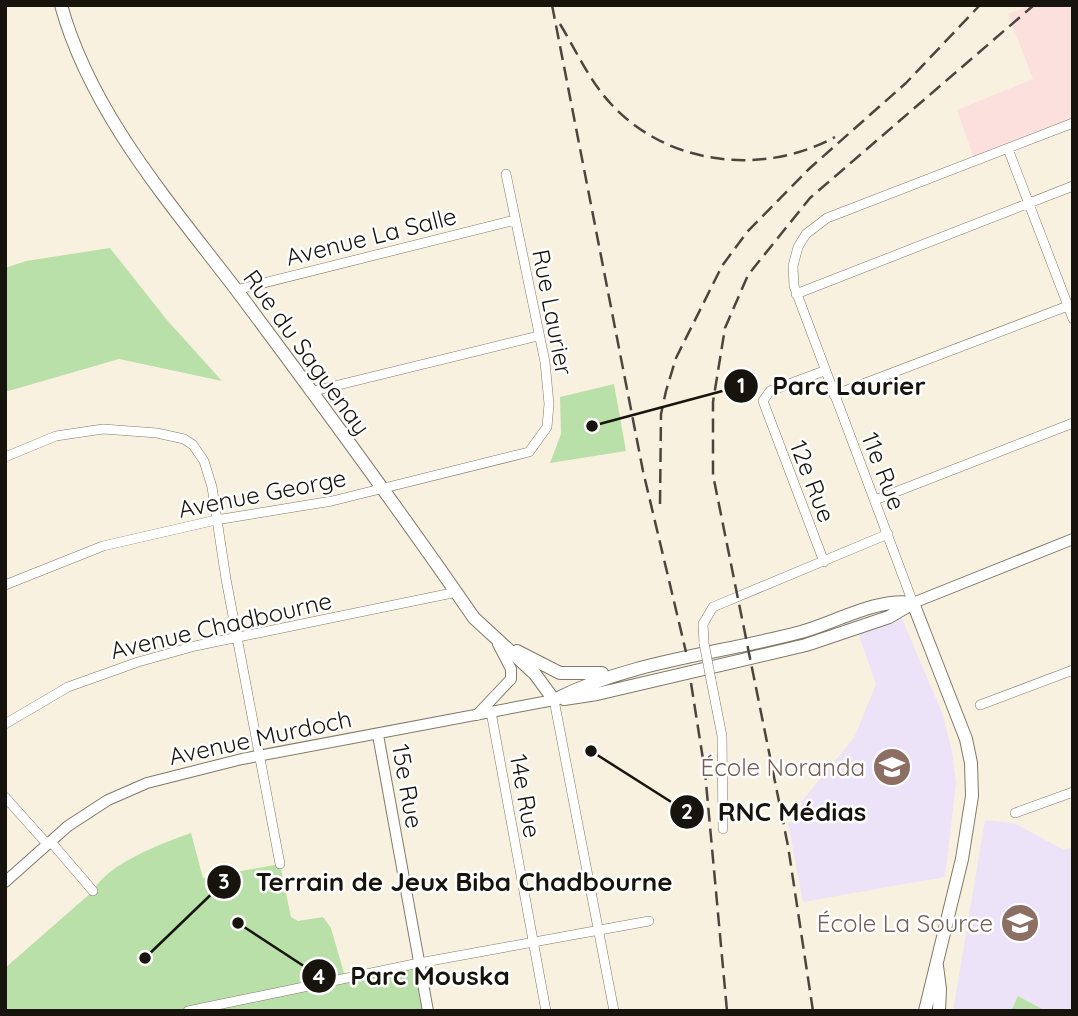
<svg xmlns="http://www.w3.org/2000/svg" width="1078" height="1016" font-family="Quicksand,sans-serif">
<rect width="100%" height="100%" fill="#f9f1df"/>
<path fill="#fbe0de" d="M1031,5H1073V123L975,161L957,110L1033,79L1008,14Z"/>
<path fill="#ede3f8" d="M901,616L943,715L952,751L956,783L945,877L803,902L788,823L802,819L801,802L854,738L876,684L858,633Z
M985,820L1014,823L1064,850L1073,847V1011H1046L1018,996L1011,1011H953Z"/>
<path fill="#bae0a9" d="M110,248L167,320L222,381L119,359L5,392V268L26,261Z
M614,384L626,451L550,463L561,434L560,397Z
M191,833L203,878L280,864L291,917L298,921L323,917L331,928L346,980L419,963L428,1011H5V968L93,891C107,864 162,843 191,833Z
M1018,996L1046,1011H1011Z"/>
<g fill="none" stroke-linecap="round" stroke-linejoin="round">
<defs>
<path id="minor" d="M1008,149L1073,319
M236,290L515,220
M796,294L1073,186
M310,392L538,336
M834,395L1073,304
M5,457L56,436L103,429L157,433L184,439L193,445L204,461L212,487L226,579L280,864
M875,500L1073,423
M824,562L763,401L770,391L824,371
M5,585L103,546L216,520L332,501L529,452L547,427L549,404L545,362L506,174
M913,603L794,286L793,266L798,247L806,234L827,218L1073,123
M704,643L703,624L713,607L888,534
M711,680L722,736L723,829
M554,700L614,1011
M980,705L1073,670
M491,712L546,1011
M5,724L68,687L138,662L195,646L457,592
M5,797L48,845
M1015,813L1073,792
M51,842L93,891
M188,1011L419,963L649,921"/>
<path id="tertiary" d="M913,603L1073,539
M477,715L511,679V669L498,644
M378,735L428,1011
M5,882L68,826L108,800L147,783L242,759L554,700"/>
<path id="secondary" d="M61,5C91,114 171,204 238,292C318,399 398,508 474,618L535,674L554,700
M913,603L966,739L971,763L972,796L962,859L925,1011
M517,651L560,673H602
M564,699L597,694L806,645L889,617L913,603
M554,700C630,661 718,654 801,632C837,622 875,598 913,603
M937,966L940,989L939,1011"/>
</defs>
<use href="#minor" stroke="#807969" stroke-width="10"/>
<use href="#tertiary" stroke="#807969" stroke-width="12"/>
<use href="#secondary" stroke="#807969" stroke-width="14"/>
<use href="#minor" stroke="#fff" stroke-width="9"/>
<use href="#tertiary" stroke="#fff" stroke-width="10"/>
<use href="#secondary" stroke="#fff" stroke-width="12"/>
<path stroke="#4a463d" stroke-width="2.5" stroke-dasharray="14 7" stroke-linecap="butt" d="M552,5L643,471L686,652
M560,24C577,52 590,82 612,105C669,166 764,176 835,137
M660,504L661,414L666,391L676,358L722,266L747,232L810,168L906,83L980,5
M691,683L705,772L727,1011
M813,1011L788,846L713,475V402L725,328L748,275L810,198L1034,5"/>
<defs>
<path id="minor-bridge" d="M704,643L711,680"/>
</defs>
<use href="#minor-bridge" stroke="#807969" stroke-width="10" stroke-linecap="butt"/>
<use href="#minor-bridge" stroke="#fff" stroke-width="9"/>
</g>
<defs>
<symbol id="school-disc" viewBox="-11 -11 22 22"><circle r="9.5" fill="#8d6e63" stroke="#fff"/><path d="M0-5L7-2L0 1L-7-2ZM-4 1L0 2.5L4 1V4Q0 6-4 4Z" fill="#fff"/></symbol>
</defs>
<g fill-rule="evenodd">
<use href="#school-disc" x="870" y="745" width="44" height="44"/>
<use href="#school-disc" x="998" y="901" width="44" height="44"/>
</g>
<g text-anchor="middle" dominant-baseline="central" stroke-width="5" stroke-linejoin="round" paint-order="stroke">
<g font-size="24" fill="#17140e" stroke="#fff">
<text transform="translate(371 236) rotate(-14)">Avenue La Salle</text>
<text transform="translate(553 312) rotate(79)">Rue Laurier</text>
<text transform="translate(307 352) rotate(54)">Rue du Saguenay</text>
<text transform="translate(884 471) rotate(69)">11e Rue</text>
<text transform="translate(813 481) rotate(69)">12e Rue</text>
<text transform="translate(262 493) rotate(-11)">Avenue George</text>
<text transform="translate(221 625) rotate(-13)">Avenue Chadbourne</text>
<text transform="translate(260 737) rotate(-12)">Avenue Murdoch</text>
<text transform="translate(408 786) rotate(80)">15e Rue</text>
<text transform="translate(526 796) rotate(80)">14e Rue</text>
</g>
<g font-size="24" fill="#785e54" stroke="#fff" text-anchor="end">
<text x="865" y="767">École Noranda</text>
<text x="993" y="923">École La Source</text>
</g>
</g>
<path fill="none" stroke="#17140e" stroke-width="2.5" d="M592 426L741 386M591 751L687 812M145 958L224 882M238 923L319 976"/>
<g fill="#17140e" stroke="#fff" stroke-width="2.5">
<circle cx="592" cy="426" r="7"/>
<circle cx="591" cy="751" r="7"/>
<circle cx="145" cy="958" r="7"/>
<circle cx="238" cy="923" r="7"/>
<circle cx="741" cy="386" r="18"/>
<circle cx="687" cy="812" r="18"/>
<circle cx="224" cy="882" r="18"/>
<circle cx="319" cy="976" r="18"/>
</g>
<g font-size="21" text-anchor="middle" font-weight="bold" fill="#fff">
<text x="741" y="393">1</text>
<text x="687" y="819">2</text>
<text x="224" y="889">3</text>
<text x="319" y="984">4</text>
</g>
<g font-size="26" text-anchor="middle" font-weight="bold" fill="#17140e" stroke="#fff" stroke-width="5" stroke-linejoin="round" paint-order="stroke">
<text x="849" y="395">Parc Laurier</text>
<text x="792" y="821">RNC Médias</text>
<text x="464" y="891">Terrain de Jeux Biba Chadbourne</text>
<text x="430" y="985">Parc Mouska</text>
</g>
<rect width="1078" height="1016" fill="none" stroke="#17140e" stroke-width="14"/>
</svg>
